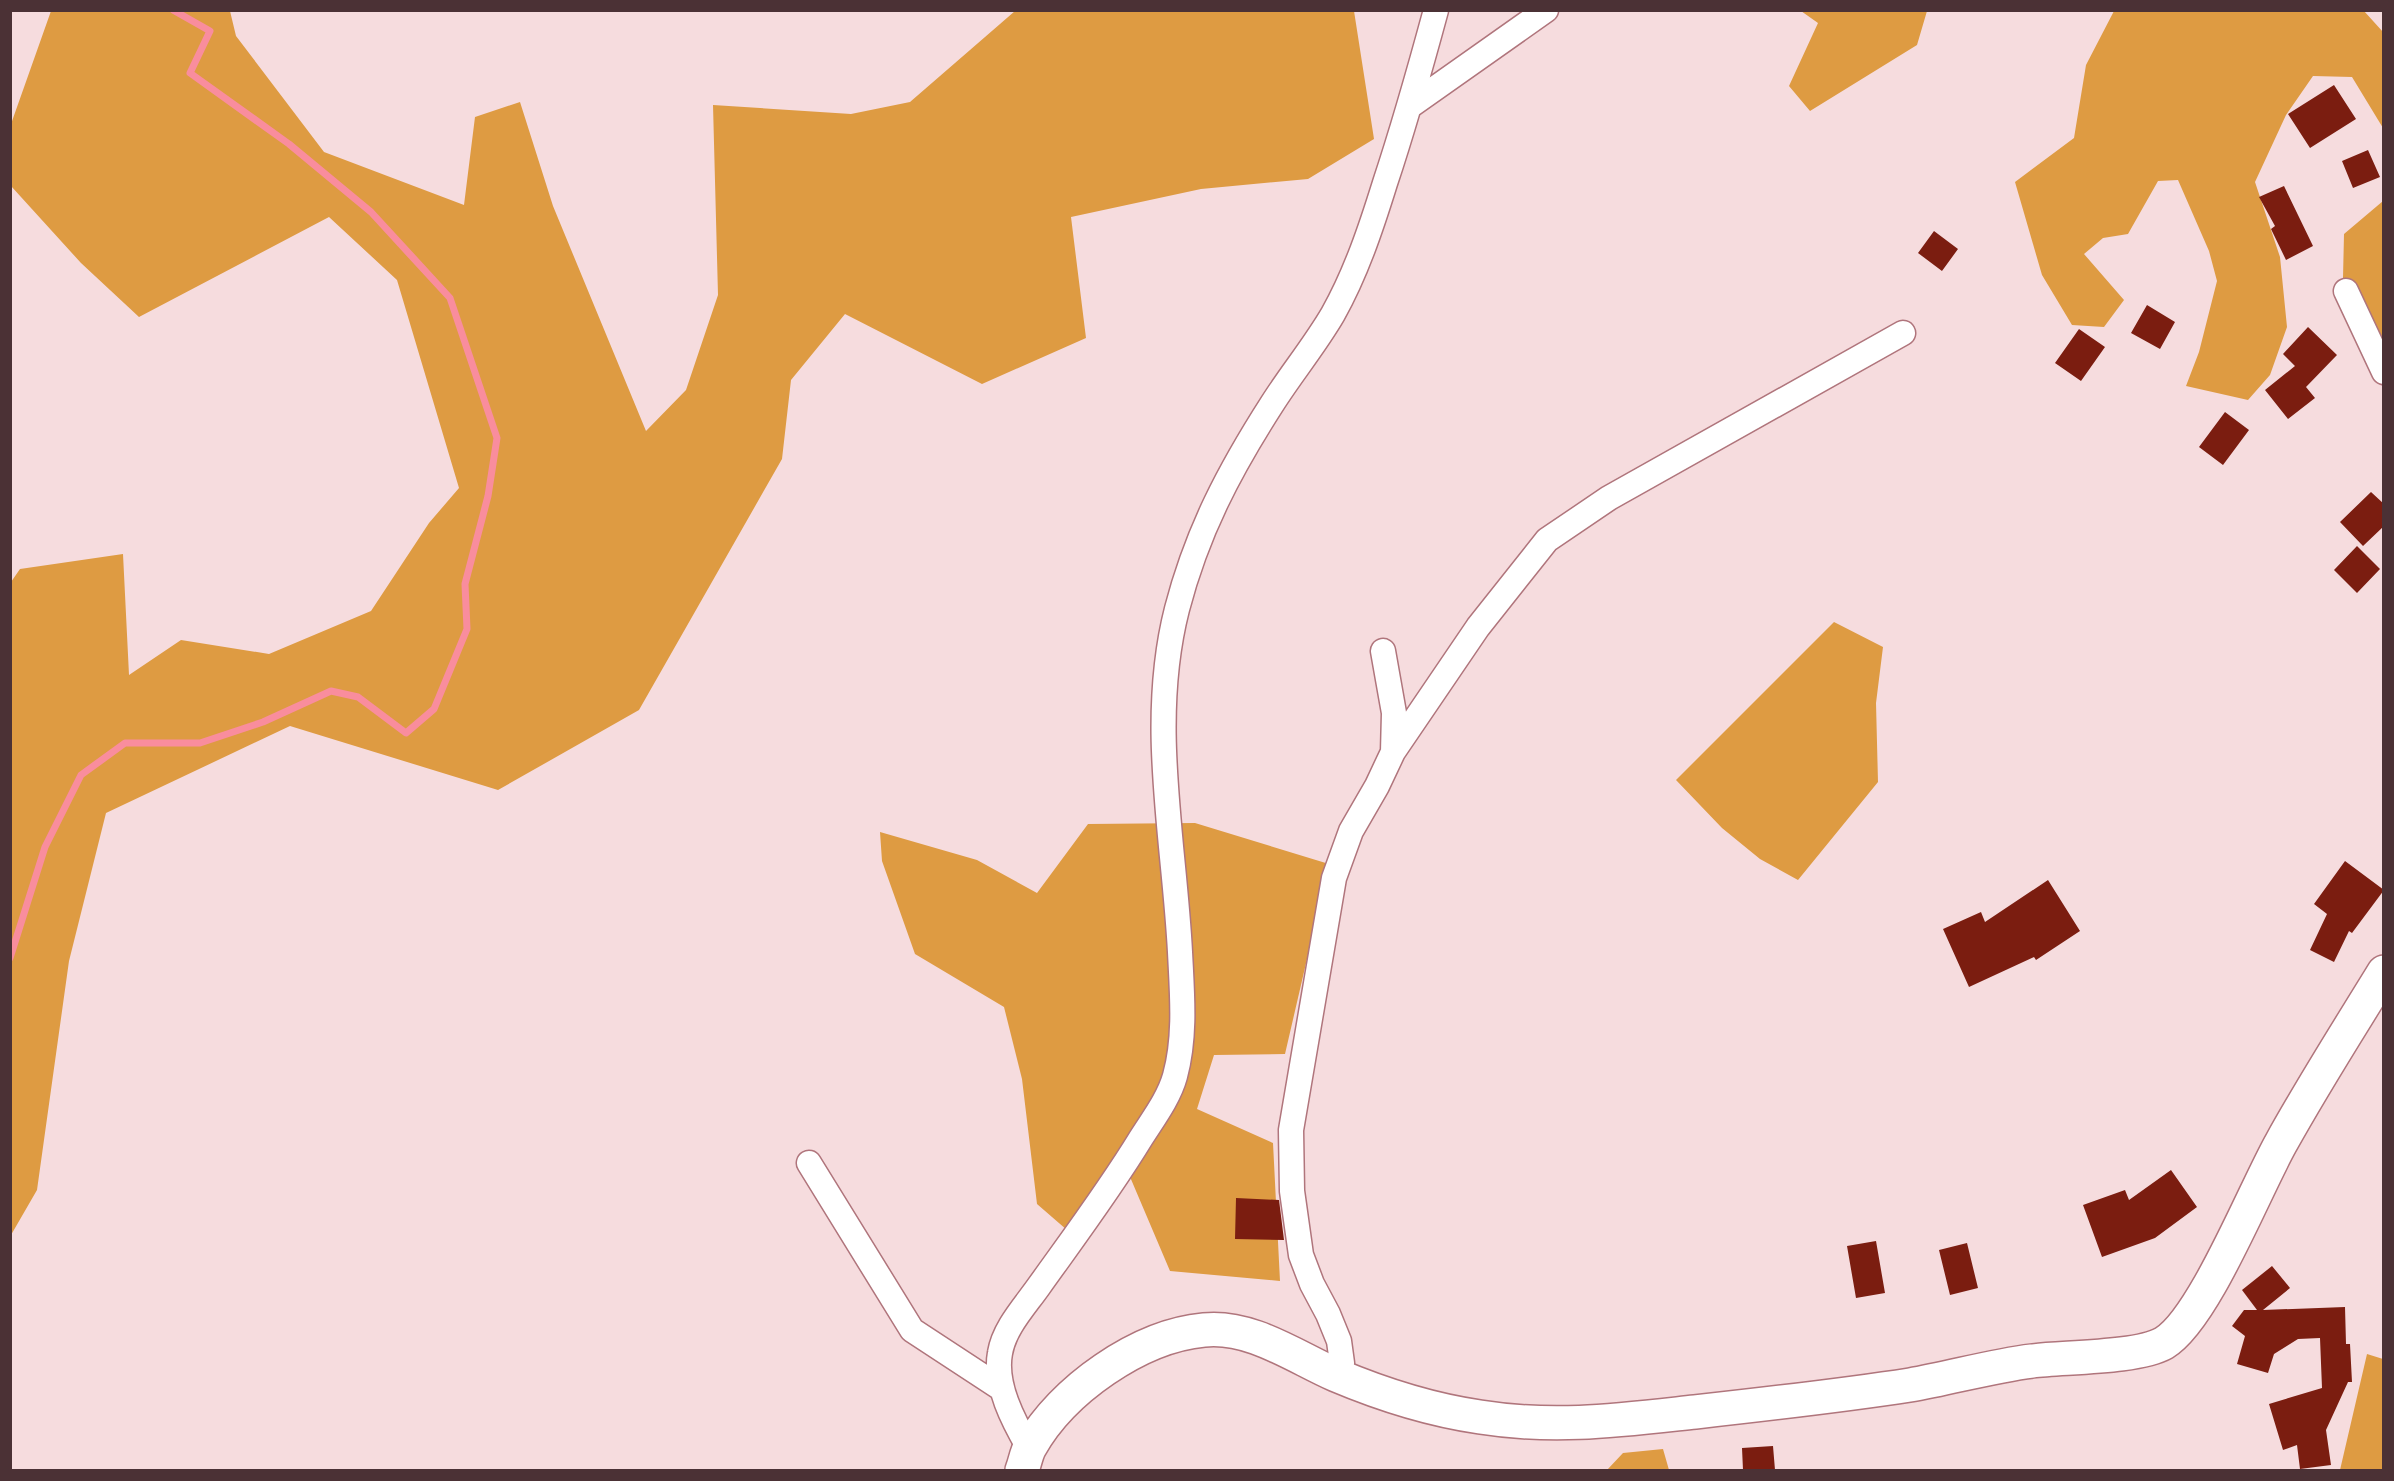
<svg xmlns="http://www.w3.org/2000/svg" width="2394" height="1481" font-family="'Work Sans',sans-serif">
<rect width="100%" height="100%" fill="#f6dcde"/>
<path fill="#de9b42" d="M51,11H230L236,36L324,152L464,205L475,117L520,102L553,206L646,431L686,390L718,295L713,105L851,114L910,102L1015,11H1354L1374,139L1308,179L1201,189L1071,217L1086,338L982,384L845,314L791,380L782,459L639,710L498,790L290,726L106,813L69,961L37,1190L11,1235V582L20,569L123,554L129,675L181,640L269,654L371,611L429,523L459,488L397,280L329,217L139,317L81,263L11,186V124Z
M1801,11H1927L1917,45L1810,111L1789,86L1818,23Z
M2114,11H2364L2383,32V128L2352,77L2313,76L2286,115L2255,182L2280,257L2287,327L2270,375L2248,400L2186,386L2199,352L2217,281L2209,251L2178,180L2158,181L2128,234L2103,238L2084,254L2124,300L2104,327L2072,325L2042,275L2015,182L2074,138L2086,65Z
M2383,201V338L2343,278L2344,234Z
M1834,622L1883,647L1876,703L1878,782L1798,880L1760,859L1722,828L1676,780Z
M1195,823L1329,864L1285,1054L1214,1055L1197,1109L1273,1143L1280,1281L1170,1271L1119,1151L1067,1230L1037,1204L1022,1079L1004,1007L915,954L882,861L880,832L977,860L1037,893L1088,824Z
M2367,1354L2383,1359V1470H2340Z
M1663,1449L1669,1470H1607L1623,1453Z"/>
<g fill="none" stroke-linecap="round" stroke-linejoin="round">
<path stroke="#f98d9d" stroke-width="7" d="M10,958L45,847L81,775L125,743H200L263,722L331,691L358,697L406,733L434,709L467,629L465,584L488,496L497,438L450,298L371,212L289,144L190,73L210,31L173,10"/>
</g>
<path fill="#7b1d10" d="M2334,85L2356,119L2310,148L2288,114Z
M2368,150L2380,177L2353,188L2342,161Z
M2284,186L2313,246L2286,260L2271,229L2275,226L2259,197Z
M1934,231L1958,249L1942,271L1918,253Z
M2147,305L2175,322L2160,349L2131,333Z
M2308,327L2337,355L2306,387L2315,398L2288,419L2265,390L2295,366L2283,354Z
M2079,329L2105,347L2081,381L2055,363Z
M2225,412L2249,430L2223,465L2199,447Z
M2371,492L2384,504V526L2363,546L2340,522Z
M2357,546L2380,569L2357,593L2334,570Z
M2345,861L2384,890L2352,933L2349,931L2334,962L2310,950L2327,914L2314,904Z
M2048,880L2080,931L2036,960L2034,957L1969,987L1943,929L1981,912L1985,922Z
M2171,1170L2197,1207L2155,1238L2102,1257L2083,1205L2125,1190L2129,1200Z
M1236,1198L1279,1200L1284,1240L1235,1239Z
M1876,1241L1885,1293L1856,1298L1847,1246Z
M1967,1243L1978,1288L1950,1295L1939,1250Z
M2272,1266L2290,1288L2263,1310L2345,1307L2346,1344H2350L2352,1382H2348L2326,1430L2331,1465L2300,1469L2297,1445L2283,1450L2269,1404L2322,1388L2320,1338L2298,1339L2274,1354L2268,1373L2237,1364L2245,1336L2232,1326L2244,1310H2257L2242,1290Z
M1773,1446L1775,1470H1743L1742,1448Z"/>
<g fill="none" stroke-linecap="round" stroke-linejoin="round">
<defs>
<path id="street" d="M1410,106L1546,10
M2346,291L2384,372
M1393,752L1478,627L1547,540L1609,498L1903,333
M809,1163L912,1330L1002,1389
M1340,1376L1342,1363L1339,1341L1328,1314L1312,1284L1301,1255L1292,1191L1291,1130L1334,878L1351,831L1377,786L1393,752L1394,713L1383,651
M1029,1448C1014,1422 994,1385 1000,1353C1004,1328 1025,1306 1039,1286C1074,1237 1110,1189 1141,1138C1153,1119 1169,1098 1175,1076C1186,1036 1182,993 1180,952C1174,838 1148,722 1177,609C1197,532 1229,471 1272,404C1291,374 1315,345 1333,314C1356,273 1371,228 1385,183C1404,126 1420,69 1436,10"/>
<path id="secondary" d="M1022,1470C1025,1463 1026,1454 1030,1447C1062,1390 1139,1336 1204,1330C1251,1325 1295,1357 1336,1375C1381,1394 1432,1410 1480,1417C1555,1429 1621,1420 1695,1412C1767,1404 1839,1396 1910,1385C1951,1378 1991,1366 2032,1361C2065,1357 2138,1358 2164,1343C2204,1319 2255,1189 2281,1143C2313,1085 2349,1029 2384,972"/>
</defs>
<use href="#street" stroke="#b0757c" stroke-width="27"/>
<use href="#secondary" stroke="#b0757c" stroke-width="36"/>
<use href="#street" stroke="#fff" stroke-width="24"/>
<use href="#secondary" stroke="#fff" stroke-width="33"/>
</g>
<rect width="2394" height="1481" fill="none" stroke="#4b3135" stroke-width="24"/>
</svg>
